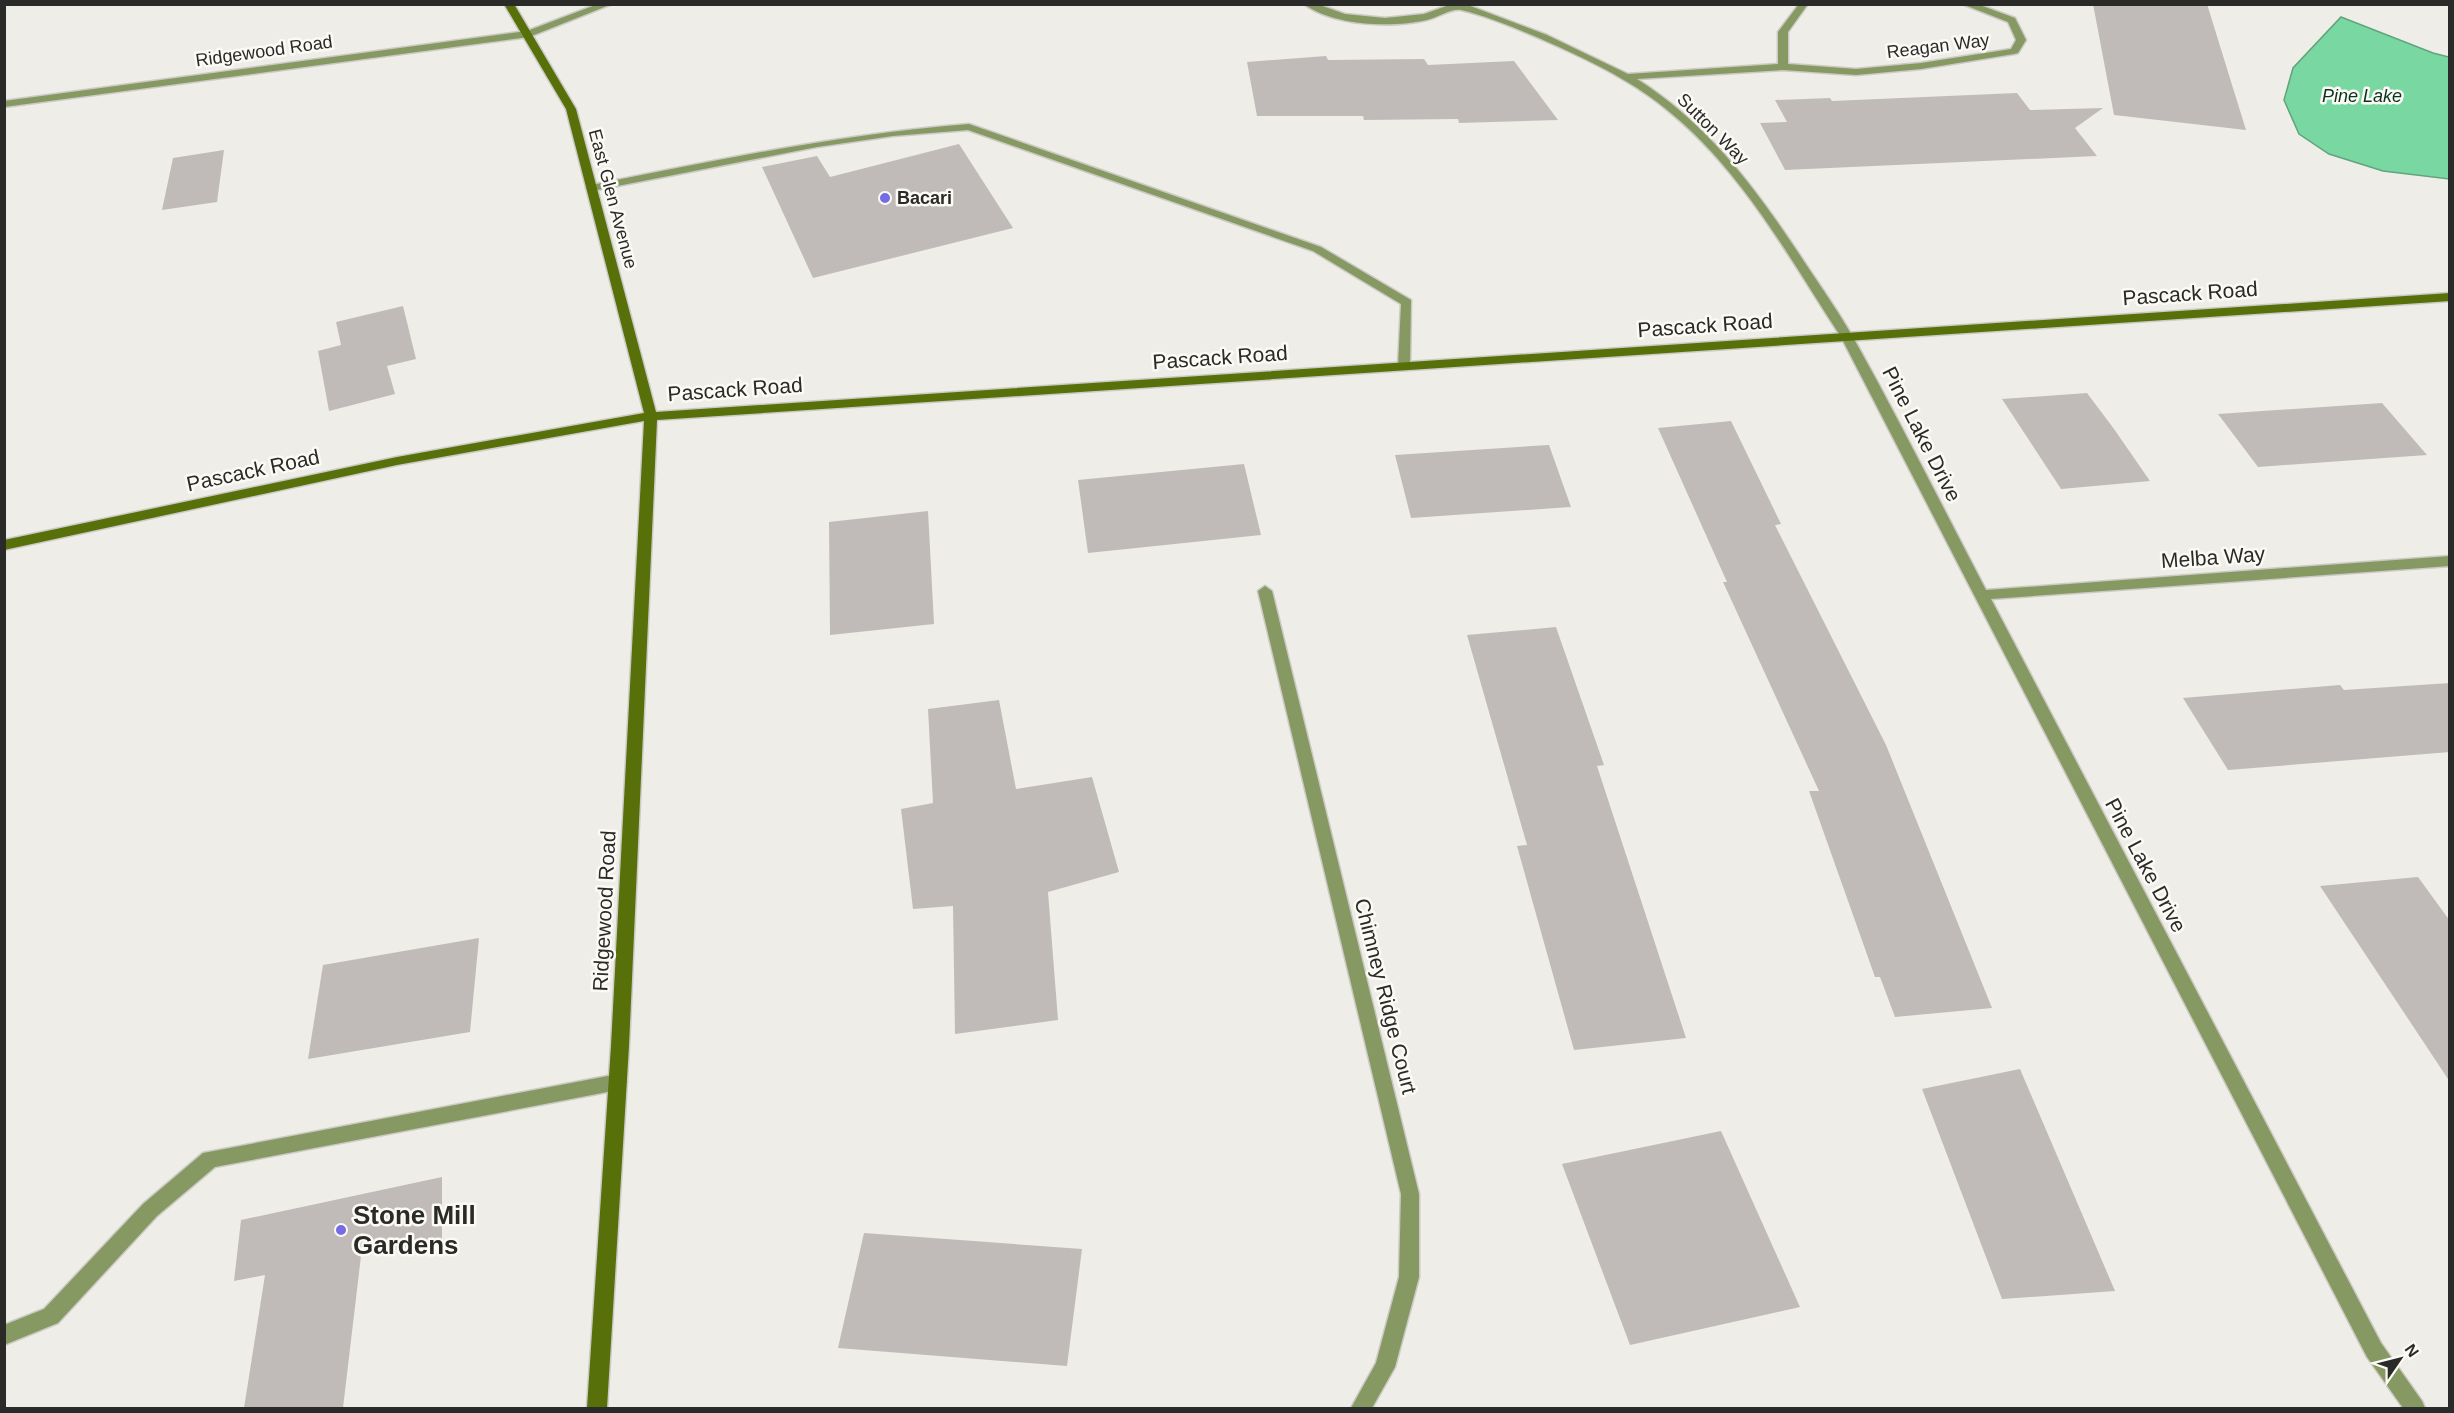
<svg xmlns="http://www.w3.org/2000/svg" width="2454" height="1413" font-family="Helvetica,sans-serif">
<rect width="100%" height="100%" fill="#efede7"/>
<path fill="#79d7a1" stroke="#61a37d" stroke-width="1.5" d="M2341,17L2433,53L2449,57V179L2383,171L2329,154L2299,134L2284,100L2293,68Z"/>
<path fill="#c0bbb8" d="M2093,4H2207L2246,130L2114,115Z
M1326,56L1328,60L1424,59L1428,65L1514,61L1558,120L1459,123L1458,119L1364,120L1363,116H1257L1247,62Z
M2017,93L2030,110L2103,108L2075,128L2097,156L1785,170L1760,123L1787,122L1775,100L1830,98L1832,101Z
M959,144L1013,228L813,278L762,167L817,156L830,177Z
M224,150L217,202L162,210L173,158Z
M403,306L416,359L387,366L395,394L329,411L318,351L341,345L336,322Z
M2087,393L2114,429L2150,481L2061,489L2002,399Z
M2382,403L2427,455L2258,467L2218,414Z
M1731,421L1781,524L1775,525L1886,745L1992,1008L1895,1017L1880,977H1875L1809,791H1819L1723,582H1727L1658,428Z
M1549,445L1571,507L1411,518L1395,455Z
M1244,464L1261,535L1088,553L1078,480Z
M928,511L934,624L830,635L829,522Z
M1556,627L1604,765L1597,766L1686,1038L1574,1050L1517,846L1527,845L1467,635Z
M2450,683V752L2228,770L2183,698L2340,685L2344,690Z
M999,700L1016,789L1092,777L1119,872L1048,892L1058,1020L955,1034L953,906L913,909L901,809L933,803L928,709Z
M2418,877L2450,921V1082L2320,886Z
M479,938L470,1032L308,1059L323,965Z
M2020,1069L2115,1291L2002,1299L1922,1089Z
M1721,1131L1800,1307L1630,1345L1562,1164Z
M442,1177V1241L361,1256L343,1408H244L265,1275L234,1281L241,1220Z
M864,1233L1082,1249L1067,1366L838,1348Z"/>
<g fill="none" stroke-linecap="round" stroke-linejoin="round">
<defs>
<path id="lane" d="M969,124L1321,247L1411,300L1410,366L1404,370L1398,366L1401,304L1313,251L968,130L893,136L817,147L592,191L586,188L592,185C717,160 841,134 969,124Z
M618,1074L624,1076L627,1082L624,1088L618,1090L215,1167L157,1216L58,1323L4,1345V1325L44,1309L143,1204L203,1153Z"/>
<path id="street" d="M598,4H612L529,37L4,107V101L527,31Z
M1304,4H1317L1345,14L1385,18L1424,14L1452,4H1465L1547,35L1628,74L1778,64V32L1799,4H1808L1788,32V64L1856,69L1921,63L2011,49L2016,40L2008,22L1962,4H1977L2015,18L2026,40L2018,53L2014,54L1921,69L1856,75L1783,70L1637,79C1711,126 1760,194 1807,266C1823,290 1840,314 1854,339C1900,421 1942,506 1986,590L2450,556V566L1991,599L2381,1343L2422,1401L2425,1408H2403L2367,1357L1841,337C1790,259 1744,174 1672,114C1636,83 1593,62 1550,43C1522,31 1491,17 1461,10C1452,8 1436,18 1427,20C1392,28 1333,26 1304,4Z
M1265,586L1272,591L1419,1194V1277L1395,1367L1372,1408H1351L1376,1363L1399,1277L1401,1194L1258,591Z"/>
<path id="secondary" d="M504,4H514L576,109L656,412L2450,293V301L657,420L629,1046L607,1408H587L611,1046L644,421L397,465L4,550V540L397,457L644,413L566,109Z"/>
</defs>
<use href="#lane" stroke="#cccac5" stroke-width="3"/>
<use href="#street" stroke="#cccac5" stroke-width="3"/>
<use href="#secondary" stroke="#cccac5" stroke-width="3"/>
<use href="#lane" fill="#879962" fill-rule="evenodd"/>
<use href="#street" fill="#879962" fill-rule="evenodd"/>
<use href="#secondary" fill="#57700a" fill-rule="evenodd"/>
</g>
<g fill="#746be5" stroke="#fcfaf5" stroke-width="2">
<circle cx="885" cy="198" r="6"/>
<circle cx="341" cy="1230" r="6"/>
</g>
<g text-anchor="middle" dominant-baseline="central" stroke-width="5" stroke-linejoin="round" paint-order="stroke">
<g font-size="18" fill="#2a2a28" stroke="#fcfaf5">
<text transform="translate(1938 46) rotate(-7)">Reagan Way</text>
<text transform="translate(264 51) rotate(-8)">Ridgewood Road</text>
<text transform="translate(1713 129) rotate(45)">Sutton Way</text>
<text transform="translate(613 199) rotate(75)">East Glen Avenue</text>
</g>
<g font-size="18" font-style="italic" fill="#09331e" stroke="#fcfaf5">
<text x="2362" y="96">Pine Lake</text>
</g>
<g font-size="18" font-weight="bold" fill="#2a2a28" stroke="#fcfaf5" text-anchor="start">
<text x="897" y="198">Bacari</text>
</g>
<g font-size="21" fill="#2a2a28" stroke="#fcfaf5">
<text transform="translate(2190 293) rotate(-4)">Pascack Road</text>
<text transform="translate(1705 325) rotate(-4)">Pascack Road</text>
<text transform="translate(1220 357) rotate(-4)">Pascack Road</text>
<text transform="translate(735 389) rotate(-4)">Pascack Road</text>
<text transform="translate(1922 434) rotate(63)">Pine Lake Drive</text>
<text transform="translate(253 470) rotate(-12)">Pascack Road</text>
<text transform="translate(2213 557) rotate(-4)">Melba Way</text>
<text transform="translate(2146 865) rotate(62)">Pine Lake Drive</text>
<text transform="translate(604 911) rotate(-87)">Ridgewood Road</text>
<text transform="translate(1386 996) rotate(76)">Chimney Ridge Court</text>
</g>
<g font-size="26" font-weight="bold" fill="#2a2a28" stroke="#fcfaf5" text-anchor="start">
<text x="353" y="1215">Stone Mill<tspan x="353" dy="30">Gardens</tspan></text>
</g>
</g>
<rect width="2454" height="1413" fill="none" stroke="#2a2a28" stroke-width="12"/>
<g transform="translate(2400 1359) rotate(55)" stroke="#fcfaf5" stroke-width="4.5" paint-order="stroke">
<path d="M0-4.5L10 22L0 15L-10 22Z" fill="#2a2a28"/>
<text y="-9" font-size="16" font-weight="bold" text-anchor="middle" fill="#2a2a28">N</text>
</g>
</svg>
